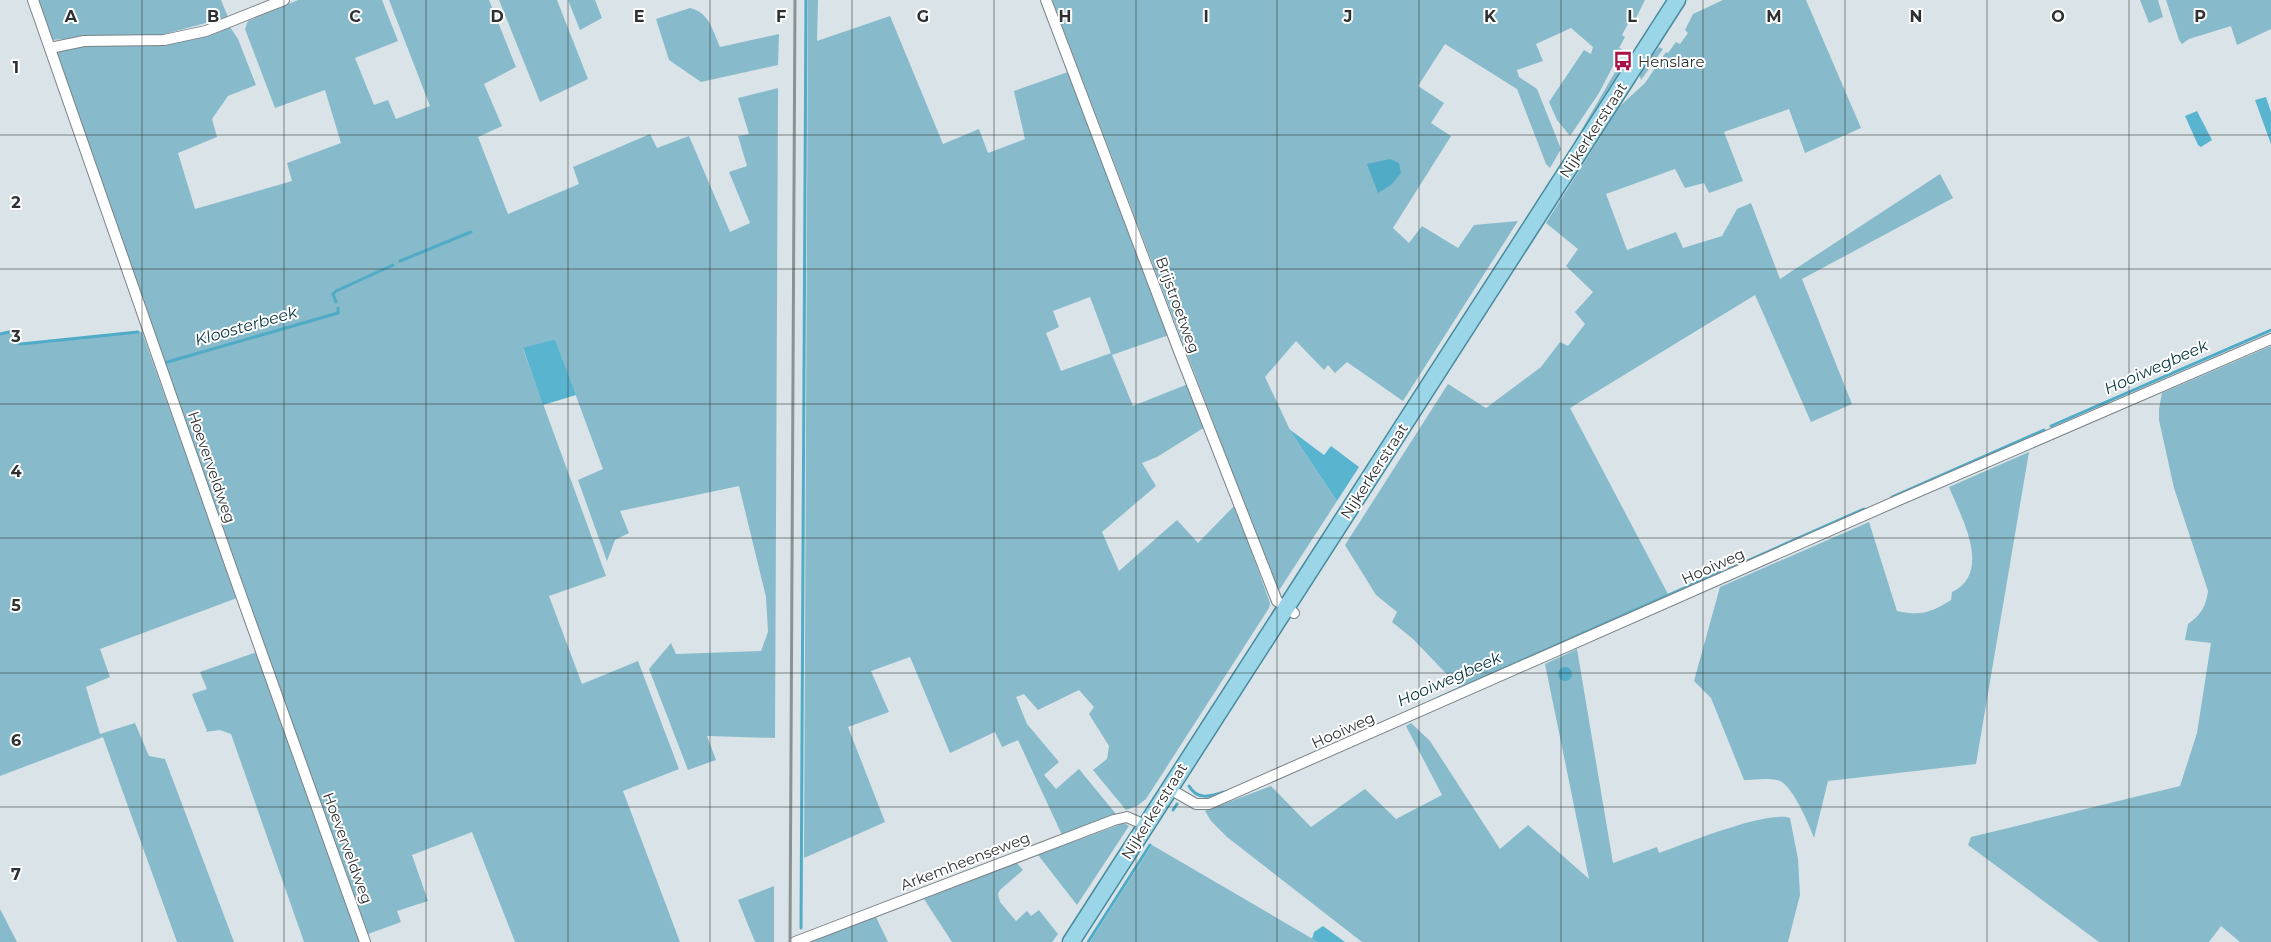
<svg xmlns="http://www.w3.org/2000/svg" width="2271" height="942" font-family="Montserrat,sans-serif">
<rect width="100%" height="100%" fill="#dae4e8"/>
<path fill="#87baca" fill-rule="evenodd" d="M37,0H221L228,17L161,35H105L52,40Z
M298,0H382L398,41L355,58L374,105L388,100L396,119L430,106L389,0H489L516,67L484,84L502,126L478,137L508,214L579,184L573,167L650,134L657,148L689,136L730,232L750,223L729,172L747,166L738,136L749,134L738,98L778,88L775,738L707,736L716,760L688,770L649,669L671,643L676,654L761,651L768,632L766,597L739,486L620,511L629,533L615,540L607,561L578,480L603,469L555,339L523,349L606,576L549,596L582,684L638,661L679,769L623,791L680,942H515L472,832L412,855L428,901L397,911L401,922L368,934L258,632L56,53L59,50L78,46H155L204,36L230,27L238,39L256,85L228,96L212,119L217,137L178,153L195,209L292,181L287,163L341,143L325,90L275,108L245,29L248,21Z
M499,0H557L588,79L540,102Z
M568,0H595L602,18L580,30Z
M808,0H818L817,41L890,16L943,144L979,129L988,153L1025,139L1014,91L1068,72L1169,335L1112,355L1133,406L1188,384L1205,427L1157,457L1142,463L1156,486L1102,532L1119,571L1177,520L1198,543L1235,505L1270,603L1269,608L1146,799L1137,806L1126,810L1093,770L1107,759L1109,746L1089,714L1094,707L1079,690L1038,710L1024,694L1016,697L1027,724L1059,762L1044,775L1056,789L1079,769L1116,814L1062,835L1018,740L1002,747L995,732L950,753L910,657L871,671L889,712L848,727L885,822L804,858ZM1090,297L1111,353L1061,371L1046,333L1059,327L1053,311Z
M1052,0H1645L1633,24L1629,22L1622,35L1625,37L1619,48L1622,49L1599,93L1570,136L1557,120L1549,102L1584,50L1591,54L1593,47L1571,28L1536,44L1543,61L1517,70L1519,77L1537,89L1561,149L1550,168L1546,164L1517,89L1445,44L1418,86L1444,103L1431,123L1451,136L1393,228L1409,243L1422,226L1458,248L1474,225L1518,221L1403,401L1347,362L1335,373L1328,365L1324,370L1296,341L1265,377L1291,432L1337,501L1278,592Z
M1723,0H1806L1861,128L1805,153L1789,109L1724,132L1743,181L1709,193L1704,183L1685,188L1675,169L1606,194L1627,250L1676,232L1683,248L1722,236L1737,209L1751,203L1780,279L1940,174L1953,198L1802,279L1852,404L1811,422L1755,295L1570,408L1669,596L1461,689L1413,639L1392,622L1397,612L1376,595L1345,545L1448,384L1486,408L1541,367L1560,342L1568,346L1585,324L1575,312L1593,292L1566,266L1578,249L1546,223L1620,106L1645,83L1666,52L1668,53L1676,42L1680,44L1688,33L1685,30L1693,14Z
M2140,0H2158L2163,17L2149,23Z
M2166,0H2271V29L2237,45L2231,26L2189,39L2182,44L2179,40Z
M690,8C709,12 713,31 720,47L779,34L778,65L701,82L669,60L656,19Z
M1659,47L1663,49L1641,80L1639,73Z
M1622,60L1625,61L1613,87L1578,141H1575Z
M12,331L18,344L142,332L237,598L100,649L110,677L86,687L100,734L135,723L149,756L165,759L234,942H177L103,737L0,776V335Z
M2271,346V942H2240L2221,926L2209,942H2099L1968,845L1971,837L2180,786L2197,733L2211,643L2185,640L2188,624C2201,615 2206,606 2208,591L2174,488L2159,420V409L2162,393Z
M2029,452L1976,764L1828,781L1814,838C1809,824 1793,787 1780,781C1770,777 1754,780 1744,780L1711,698L1694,681L1720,587L1869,522L1897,611C1921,616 1930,613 1951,600L1952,592C1993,572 1961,517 1949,487Z
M1577,649L1613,863L1657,847L1659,853C1685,844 1767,810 1790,818L1798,859L1800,895L1788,942H1362L1227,837L1211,821L1205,811L1271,786L1311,827L1365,789L1396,819L1442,795L1406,726L1411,723L1430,741L1500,849L1528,825L1589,879L1545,664Z
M257,652L362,942H304L231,734L220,730L205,732L207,731L192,694L207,689L200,672Z
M1124,823L1129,826L1077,905L1038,855Z
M1152,845L1318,942H1090Z
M1017,863L1023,870L1000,890L998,894L1000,902L1016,921L1027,911L1031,916L1039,910L1058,934L1052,942H952L924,899Z
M774,886V942H755L738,900Z
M0,909L17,942H0Z
M876,917L888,942H809Z"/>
<path fill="#58b4cf" d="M2266,97L2271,112V144L2255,100Z
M2197,111L2212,140L2201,147L2198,145L2185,116Z
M555,339L576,395L543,405L523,348Z
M1289,429L1324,455L1331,446L1359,467L1337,501Z
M1323,926L1345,942H1318L1312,939L1314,932Z"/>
<path fill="#4fabc6" d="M1390,159L1399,163L1401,173L1391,185L1378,193L1367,164Z
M1558 674a7 7 0 1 1 14 0a7 7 0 1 1-14 0Z"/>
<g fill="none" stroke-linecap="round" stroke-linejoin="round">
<path stroke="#4fabc6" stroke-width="3" d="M400,261L471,232
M336,302L333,294L336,291L393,265
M0,334L13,331L18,343L21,344L138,332
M162,361L164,363L338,313V308
M2051,426L2271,330
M1892,497L2044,430
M1729,569L1864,509
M1438,698L1720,572
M1189,786C1197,800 1210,797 1224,792
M1173,810L1177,804
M801,928L806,0
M1088,942L1150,845"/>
<defs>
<path id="minor" d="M33,0L231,567L365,942
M1046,0L1179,351L1277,601L1294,613
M50,48L84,41L164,40L206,31L284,0
M1168,788L1196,804H1209L1892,503L2271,339
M795,942L1114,820L1127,817L1145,825"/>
<path id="primary" d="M1071,942L1677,0"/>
</defs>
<use href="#minor" stroke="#7a8387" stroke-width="12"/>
<use href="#primary" stroke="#488b9e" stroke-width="19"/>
<use href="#minor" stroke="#fff" stroke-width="10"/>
<use href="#primary" stroke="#9ad6e8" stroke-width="16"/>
<path stroke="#8b9294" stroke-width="3" d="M790,942L795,0"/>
</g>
<path fill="none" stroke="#2d3132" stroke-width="1" stroke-opacity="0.55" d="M142,0V942M284,0V942M426,0V942M568,0V942M710,0V942M852,0V942M994,0V942M1136,0V942M1277,0V942M1419,0V942M1561,0V942M1703,0V942M1845,0V942M1987,0V942M2129,0V942M0,135H2271M0,269H2271M0,404H2271M0,538H2271M0,673H2271M0,807H2271"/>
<defs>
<symbol id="bus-bare" viewBox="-9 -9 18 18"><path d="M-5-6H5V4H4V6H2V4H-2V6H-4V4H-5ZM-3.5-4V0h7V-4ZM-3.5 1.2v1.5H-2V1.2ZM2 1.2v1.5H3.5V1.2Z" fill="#a71145" stroke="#fff" stroke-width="2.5" paint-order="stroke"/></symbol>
</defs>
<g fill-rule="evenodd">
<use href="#bus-bare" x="1609" y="47" width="28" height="28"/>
</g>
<g text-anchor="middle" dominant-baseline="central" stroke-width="4" stroke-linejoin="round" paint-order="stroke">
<g font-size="15" fill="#2d3132" stroke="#fff" text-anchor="start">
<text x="1638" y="61">Henslare</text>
</g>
<g font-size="15" fill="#2d3132" stroke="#fff">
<text transform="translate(1593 130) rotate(-57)">Nijkerkerstraat</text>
<text transform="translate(1178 305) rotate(70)">Brijstroetweg</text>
<text transform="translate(212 467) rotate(71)">Hoeverveldweg</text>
<text transform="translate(1374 471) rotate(-57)">Nijkerkerstraat</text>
<text transform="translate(1713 566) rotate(-24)">Hooiweg</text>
<text transform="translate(1343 730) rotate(-24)">Hooiweg</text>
<text transform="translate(1154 811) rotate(-58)">Nijkerkerstraat</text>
<text transform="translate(348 848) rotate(70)">Hoeverveldweg</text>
<text transform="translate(965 861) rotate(-21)">Arkemheenseweg</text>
</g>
<g font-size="16" font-style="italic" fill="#06333f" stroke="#fff">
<text transform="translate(246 326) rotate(-16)">Kloosterbeek</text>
<text transform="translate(2156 367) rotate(-24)">Hooiwegbeek</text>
<text transform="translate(1449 679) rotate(-24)">Hooiwegbeek</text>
</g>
</g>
<g font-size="16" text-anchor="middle" font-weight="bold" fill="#2d3132" stroke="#fff" stroke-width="4" stroke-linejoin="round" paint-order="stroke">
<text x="71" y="22">A</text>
<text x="213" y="22">B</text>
<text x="355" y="22">C</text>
<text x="497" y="22">D</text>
<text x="639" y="22">E</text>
<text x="781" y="22">F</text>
<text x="923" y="22">G</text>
<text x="1065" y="22">H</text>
<text x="1206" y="22">I</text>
<text x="1348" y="22">J</text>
<text x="1490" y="22">K</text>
<text x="1632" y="22">L</text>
<text x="1774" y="22">M</text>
<text x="1916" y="22">N</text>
<text x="2058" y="22">O</text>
<text x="2200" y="22">P</text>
<text x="16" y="73">1</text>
<text x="16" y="208">2</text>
<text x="16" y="342">3</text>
<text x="16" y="477">4</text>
<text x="16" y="611">5</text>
<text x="16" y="746">6</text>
<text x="16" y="880">7</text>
</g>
</svg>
